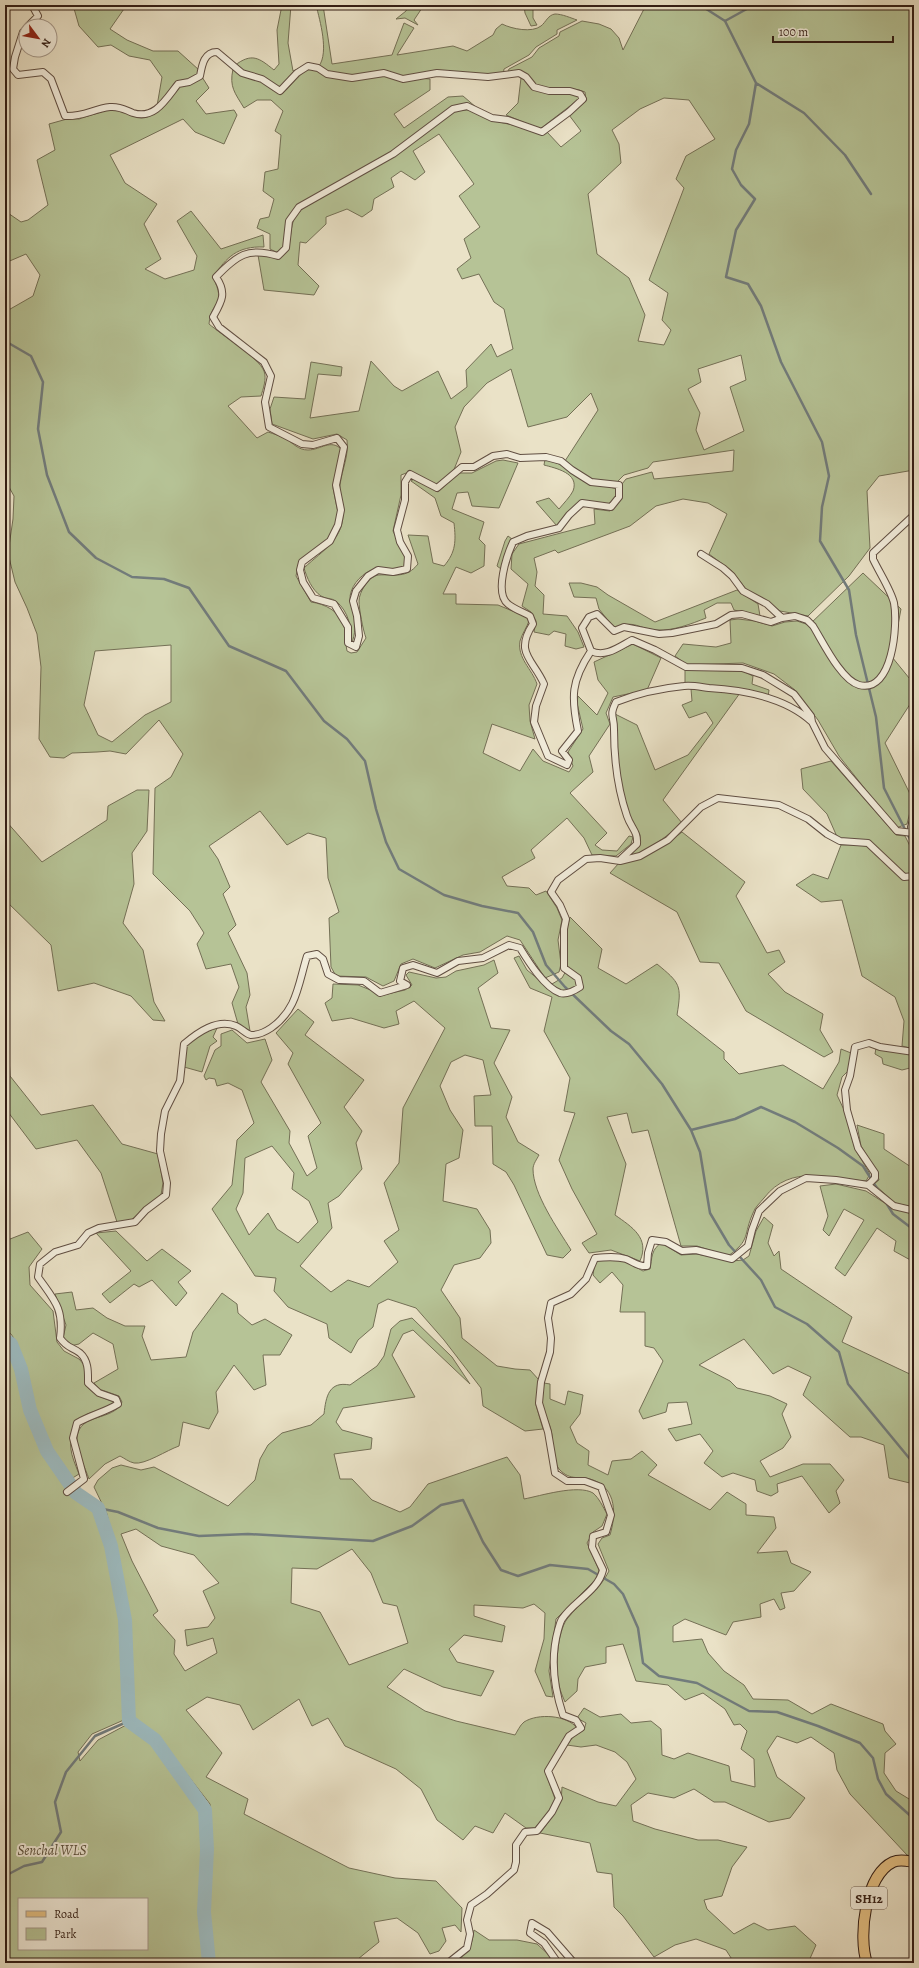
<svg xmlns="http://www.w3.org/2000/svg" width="919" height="1968" font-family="Alegreya,serif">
<rect width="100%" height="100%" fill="#eae2c7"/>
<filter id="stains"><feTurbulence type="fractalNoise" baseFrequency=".005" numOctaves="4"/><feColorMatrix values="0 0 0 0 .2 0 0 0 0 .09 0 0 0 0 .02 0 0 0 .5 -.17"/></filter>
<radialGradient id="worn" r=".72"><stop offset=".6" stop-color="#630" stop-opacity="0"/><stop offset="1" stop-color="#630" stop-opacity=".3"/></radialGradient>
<path fill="#b6c396" stroke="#747056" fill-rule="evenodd" d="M73,5H125L126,6L110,29L127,40L153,51H178L199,70L198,75L190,80L178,81L157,106L162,77L150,60L129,56L111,45L98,47L79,26Z
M282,5H291L288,43L293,71L307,65L280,89L234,66C252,52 259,58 274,70L279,64L277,30Z
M316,5H323L332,64L392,55L404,23L414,28L397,55L453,46L467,51L493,35L496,29L502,24C512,29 532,33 541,26C546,22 548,15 555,14C562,14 571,18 577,20L557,30V34L536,47L529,55L504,69L503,75L437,72L402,77L384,71L370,76H337L319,66C329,52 320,21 316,5Z
M409,5H424L414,20L418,25L405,18L396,19L406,11Z
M524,5H533V18L537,25L531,26L525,13Z
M644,5H914V470L879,476L867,491L870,548L849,576L808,616L780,611L746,589L732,571L709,554L727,514L708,503L683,499L656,506L630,526L558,553L555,550L534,558L537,572L535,586L544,595L543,614L567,616L578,632L584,647L576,649L565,646L566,634L554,631L549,635L534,632L536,621L531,612L522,606L528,584L511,569L512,554L519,544L595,524L594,509L610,511L622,499V484L626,479L652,472L654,479L733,471L734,450L653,462L648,468L624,475L617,482L590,479L565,461L598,410L591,393L567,417L528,427L511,369L487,383L464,407L455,427L461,452L453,472L437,485L409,472L401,475V495L393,531L406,558L404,567C391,571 382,566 370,571C360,575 349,588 350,600C350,605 354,610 354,615C356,624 355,634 352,643C351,627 349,612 336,601C332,598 326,599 321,596C312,590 307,578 304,568C323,550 345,539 343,509C343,501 339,494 340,485C342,469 349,456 347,440L337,434L313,439L272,424L270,409L274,397L305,399L311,362L342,367L341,376L318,374L310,418L359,411L371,361L394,386L402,391L438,371L451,399L467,387L466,370L491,344L497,357L513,349L504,309L494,302L479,274L462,279L457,269L471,258L464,239L480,227L459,196L474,184L439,134L413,151L425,172L415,180L401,171L391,178L394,187L374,199L372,210L362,217L347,209L326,217V224L306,243L300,242L298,265L319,286L314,295L264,290L258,255L279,257C294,243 288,240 293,222C294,218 299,213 302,209L396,155L455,110H470L499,122L531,129L541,134L547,132L561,147L581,131L569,115L586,101L585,92C570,85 548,92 535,84C529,81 527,74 519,70L507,73L509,69L532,57L539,48L559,36L560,32L582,21L599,24L611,29L619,38L623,50L645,7ZM664,98L689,100L715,139L686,156L676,179L684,188L649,280L668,293L662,320L671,330L664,345L638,341L645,315L629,278L597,254L588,194L621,163L619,144L612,130L640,109ZM741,355L746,380L730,387L744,431L704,450L696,430L700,413L688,389L701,382L698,369Z
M309,68L353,80L385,75L430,79V90L394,114L404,128L448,97L463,96L477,108L464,105L391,152L297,205L286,222L284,247L278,253L270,249V234L257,228L260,219L269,217L274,199L263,191L265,172L278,169L281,135L275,131L283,111L271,100H257L244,108C235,93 229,87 233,69L249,78L262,81L271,89L282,94C292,85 298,75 309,68Z
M202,77L209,88L196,101L206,114L234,110L237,115L224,144L195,132L183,119L110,155L125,183L157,204L144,224L161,259L145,269L165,279L194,270L197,256L177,221L191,211L221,249L263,235L264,247C237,246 227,257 213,277C227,307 211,300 209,324C222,335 259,358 264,371C267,379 263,389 261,396L241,397L228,406L257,438L268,432C274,434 281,436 286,439C293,443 298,450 308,450C321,450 331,438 342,450L333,488L338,513L336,525L324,545L304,557L298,565L296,576L311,602C325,604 339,611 344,625C346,634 345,643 347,651L351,653L357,652L366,638C363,630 359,609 359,601C359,592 369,576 378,575C395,574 406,579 418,564L408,535L428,536L433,563L444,566C456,552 456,541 454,523L441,516L435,498L411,481L414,479L438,492L459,473H472L496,461L503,460L518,463L499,508L472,506L468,492L457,493L452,509L484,522L479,539L485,545L484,566L471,573L456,567L443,594H456V604L498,605L527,617L529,621C527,627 522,634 520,641C517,658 532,669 537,684L529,705L530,721L535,739L492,724L483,753L520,771L533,749L543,761L569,772L573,766L568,752L583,729L577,703L578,696L597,715L608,693L598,680L594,662L633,644L661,658L647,690L613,697L606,713L610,724L589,756L593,772L570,793L607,833L595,845L602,850L617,851L629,836L633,837L631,844L616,856L592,855L584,838L567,818L531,850L535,858L502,877L507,886L529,888L536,895L546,891L557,908L562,920L558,940L561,964L559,972L545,978L520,940L507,936L480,952L463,955L435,968L413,959L401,964L394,981L383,986L366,977L336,976L331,967L329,918L339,912L328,878L326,838L308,833L287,845L260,811L209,846L218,859L230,887L223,894L236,925L228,933L247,973L250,995L246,1007L250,1031L238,1024L232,1003L239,987L231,964L206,969L197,944L204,933L190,911L153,874L155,788L171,777L183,754L159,720L126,754L110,751L97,752L72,753L64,758L50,757L39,739L41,667L37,634L27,608L15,582L8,553L13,519L14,496L5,480V312L33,296L40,275L26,254L5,263V211L21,222L28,220L48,205L37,160L55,150L49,124L67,119H79L110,109L147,117L156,113L180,86ZM171,645V702L145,715L112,742L98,735L84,705L95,651Z
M521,78L526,79L533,89L578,95L579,99L540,129L506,115L518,103Z
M545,459C570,466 591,483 617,489V496L609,505L579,501L557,526L536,502L549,498L559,509C563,504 570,497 573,491C580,473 555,468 544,465Z
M508,536L512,539L505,554L501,569L497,566L505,541Z
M863,573L901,609L892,657L914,684V698L885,743L913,800L907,824L896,828L839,756L818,720L795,690L774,674L743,663L687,665L675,656L683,644L716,647L731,643L730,620L738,619L755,621L772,626L785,622L797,621L809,625Z
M569,583H581L597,587L608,595L655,622L737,590L758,604L760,616L734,610L731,603H717L704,610L706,618C691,624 673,631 657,630C637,629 636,619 614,628L599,609L596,598L574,597Z
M685,670L743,671L753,676L752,684L769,690L768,697L685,684Z
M691,689L740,693L663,800L682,823C665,838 648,851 626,858L639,846L640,835L629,817L618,781L613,713L637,725L655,770L688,755L713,723L706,712L689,718L682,705L692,701Z
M831,761L896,835L905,836L914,854V873L904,875L869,841L838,839L827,814L803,789L801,769Z
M137,790H149L147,831L132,853L134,884L123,923L143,950L154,1002L165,1021L153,1020L131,996L94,983L58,991L51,945L5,900V820L42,862L107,820L108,806Z
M682,832L745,882L736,896L767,953L779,950L785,962L768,974L785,992L823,1014L820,1030L833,1052L824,1057L746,1011L719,963L700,962L677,912L610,873L619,863L669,842Z
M841,845C849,845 859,844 866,846C885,852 889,881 914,879V1049L902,1046L904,1021L895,997L862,976L842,900L821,902L796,885L813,874L828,879Z
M570,917L602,949L598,968L626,984L657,964C680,983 682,985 677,1015L724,1052V1059L739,1074L783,1065L823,1089L839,1062L841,1049L851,1053L849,1070L842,1077L837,1095L845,1112L855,1149L870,1174L866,1181C829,1179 791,1163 764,1198C760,1203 755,1207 753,1213C743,1235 751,1240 728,1256L697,1246H681L648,1130L632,1133L627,1113L607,1117L626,1164L615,1215C632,1227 650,1238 640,1261L611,1250L589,1253L582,1243L597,1234L572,1189L559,1160L575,1113L564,1111L570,1078L544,1031L552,997L530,988L514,958L519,956L527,970L544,984H552L562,978L567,969L564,939Z
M494,960L498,973L478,988L491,1028L510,1030L494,1063L512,1097L506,1117L518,1142L539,1155C537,1159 533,1164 533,1169C533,1194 558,1229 571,1250L563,1258L547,1255L514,1185L506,1172L493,1164L492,1126H475L474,1096L491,1095L483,1060L465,1055L451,1062L440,1086L450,1110L463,1130L459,1158L446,1164L443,1201L477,1209L490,1230L491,1243L480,1258L454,1265L441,1290L460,1318L462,1338L497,1366L515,1369L530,1370L539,1380L536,1405L543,1429L525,1431L483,1406L481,1388L444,1340L416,1308L388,1299L378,1304L373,1327L358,1340L351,1353L329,1338L327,1324L288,1307L274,1291L276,1278L255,1276L212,1209L232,1185L237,1140L254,1123L242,1090L228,1083L217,1086L215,1079L209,1078L206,1080L204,1076L215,1050L221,1046V1034L232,1030L247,1043L265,1039L272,1060L261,1082L290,1131L289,1143L307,1176L317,1168L308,1136L321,1123L288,1064L293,1053L276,1033L298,1009L314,1022L305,1035L364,1080L344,1107L362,1131L356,1143L362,1169L339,1196L328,1203L332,1228L300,1266L331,1292L348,1280L369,1287L398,1262L384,1241L399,1230L384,1183L399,1163L403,1108L445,1028L414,1001L396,1011L399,1024L384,1028L351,1018L332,1021L325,1003L332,998L333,984L358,985L383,995L405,990L412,985L406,975L409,972L436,978L446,977L456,971L484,965ZM272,1146L294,1173L292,1189L309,1201L318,1222L298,1243L277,1229L268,1213L249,1235L236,1209L243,1193L245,1158Z
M217,1028L213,1037L217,1041L210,1046L202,1072L184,1067L186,1045L199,1034Z
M876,1048L914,1055V1067L902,1070L883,1064L882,1058L875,1054Z
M5,1053L9,1055L10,1076L41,1115L93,1105L122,1144L158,1154L163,1183L161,1195L131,1220L117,1222L101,1173L77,1140L36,1149L5,1108Z
M857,1125L884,1134V1149L914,1169V1205L911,1207L895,1203L874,1184L879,1180L877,1172L861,1146Z
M836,1184L866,1191L894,1209L913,1213L914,1215V1262L894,1251L896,1241L877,1228L845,1276L835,1268L864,1220L844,1209L829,1236L823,1230L828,1216L820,1186Z
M764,1217L773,1225L768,1243L774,1256L779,1251L781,1269L852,1317L842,1342L914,1376V1394L911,1402L914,1407L912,1420L914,1421V1484L889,1478L884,1445L861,1437H850L803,1395L811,1377L788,1366L773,1374L744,1339L699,1365L730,1381L737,1388L770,1396L787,1404L782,1414L791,1437L783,1448L760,1461L770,1477L803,1464H830L844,1480L836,1491L840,1503L829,1513L802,1476L777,1484L778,1492L771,1496L757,1491L755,1480L733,1473L722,1477L704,1463L713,1451L700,1434L676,1441L668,1429L692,1424L687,1402L668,1403L666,1412L643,1419L639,1411L663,1361L654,1348L645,1346V1312H620L623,1285L612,1272L600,1283L593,1275L595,1262L601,1259L622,1260L643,1271L650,1269C652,1259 651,1248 662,1243L681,1255L697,1254L732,1261L743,1260L749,1256L756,1231Z
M116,1231L147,1261L162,1249L191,1271L178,1282L187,1293L176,1306L152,1280L139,1287L134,1284L110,1303L102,1294L131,1271L96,1233Z
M28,1232L42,1249L29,1267L30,1285L53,1311L57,1342L64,1351L79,1359L86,1367L85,1385L96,1395L114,1402L107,1407L87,1414L74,1423C68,1446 70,1452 79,1474L71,1479L50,1448L34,1408L17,1343L11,1334L5,1331V1241Z
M72,1292L76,1310L93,1308L107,1318L125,1326H145L142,1336L151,1360L186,1357L193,1332L222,1293L237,1304L238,1313L252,1325L265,1319L292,1335L280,1355H263L266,1385L254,1390L234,1365L216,1392L218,1412L209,1429L183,1422L179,1446C167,1450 145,1465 134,1463C129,1462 124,1458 120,1456L105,1464L89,1479C85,1467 76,1451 77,1438C79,1412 113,1422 122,1402L119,1396L99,1389L94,1383L118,1369L113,1344L93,1333L79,1344L70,1346L63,1338L66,1325L55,1294Z
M412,1318L452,1357L470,1384L413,1330L403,1334L392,1355L415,1397L343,1408L336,1422L342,1430L372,1438L371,1449L334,1454L340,1479H352L372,1500L400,1512L410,1507L428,1484L507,1457L520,1475L524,1499C540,1496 578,1484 593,1493C599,1498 603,1507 607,1514L602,1526L593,1532L587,1543L599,1570L596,1579L556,1619L549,1671L553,1697L546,1696L535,1671L544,1639L545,1613L534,1604L523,1608L474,1605V1616L505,1626L502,1642L464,1635L449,1649L457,1662L494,1671L481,1696L443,1687L404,1669L387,1687L425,1711L456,1721L515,1735C517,1732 520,1725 524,1722C538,1713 567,1715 577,1728L566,1735L545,1771L555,1799L549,1811L535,1828H526L505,1813L493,1833L475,1826L463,1840L437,1820L421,1789L396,1769L345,1746L328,1718L312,1726L299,1699L253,1730L240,1705L207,1697L186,1710L222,1753L206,1777L248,1799L244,1814L349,1868L395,1878L436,1881L462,1908L461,1932L455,1925L442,1928L446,1941L439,1951L430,1954L418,1933L397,1918L374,1922L379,1942L358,1959L357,1963H215L209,1911L212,1849L210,1804L158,1737L133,1717L129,1615L107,1514L94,1487L98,1480L112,1468L121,1465L141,1470L154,1467L228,1506L255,1480L260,1459L268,1445L282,1433L311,1425L324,1414C326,1396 329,1381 350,1385L377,1366L384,1356L391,1329L400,1321ZM136,1529L161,1546L194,1555L219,1583L203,1591L215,1618L208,1627L185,1630L187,1646L213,1638L217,1653L185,1671L174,1654L175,1640L153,1615L158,1611L132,1561L121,1534ZM352,1549L371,1573L383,1603L397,1606L408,1643L349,1665L320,1612L291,1603L292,1568L317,1569Z
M5,1344L9,1347L26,1412L44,1453L74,1497L96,1511L109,1549L122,1622L126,1719L92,1734L78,1752L80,1761L98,1740L128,1724L154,1742L203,1812L204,1850L200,1914L204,1963H5ZM19,1899H147V1949H19Z
M544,1383L550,1384V1399L565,1405L568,1391L583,1395L580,1414L570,1427L577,1443L589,1451L588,1465L608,1475L612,1461L631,1459L642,1451L657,1465L648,1475L710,1510L727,1492L746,1504V1515L774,1517L776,1528L757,1553L787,1551L791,1563L811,1572L794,1591L781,1593L785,1608L780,1610L774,1599L760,1604L761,1617L733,1622L726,1635L685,1619L673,1626V1642L702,1639L708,1653L724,1671L744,1685L753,1699L788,1700L812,1714L831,1704L883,1724L885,1731L896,1744L885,1753L884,1773L896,1791L914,1802V1857L907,1855L850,1794L837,1770L834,1753L811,1737L797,1743L777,1736L767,1751L777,1777L805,1798L790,1818L769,1822L725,1802H714L694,1789L674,1798L648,1793L631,1805L633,1821L655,1829L698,1840H718L747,1847L732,1867L722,1896L704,1900L707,1909L734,1934L754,1923L768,1930L795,1926L816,1945L808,1963L831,1960L833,1963H747L733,1961L726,1950L696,1939L675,1945L654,1957L623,1916L614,1907L612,1874L597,1872L590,1843L540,1833C552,1817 562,1807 562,1787L598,1802L616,1806L636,1779L627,1762L615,1752L596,1745L581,1747L567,1745L573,1737L584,1730L586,1723L577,1718L584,1708L600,1717L621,1714L631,1723L651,1721L661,1729L662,1755L674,1759L688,1753L729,1766L731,1781L755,1787L754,1759L741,1749L747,1731L740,1724L734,1725L725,1709L703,1693L685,1700L668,1685L636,1681L623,1644L606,1647V1663L585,1667L578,1679L577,1691L565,1702C563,1697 560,1691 559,1685C555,1669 557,1633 567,1619C580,1602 599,1592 609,1571L598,1544L602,1538L610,1535C616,1515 617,1489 593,1480C579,1475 571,1482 559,1469C551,1459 554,1441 551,1430C549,1421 543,1413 542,1404C542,1397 543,1389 544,1383Z
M474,1930L489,1940H517L537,1944L549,1955L553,1963H454C468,1952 472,1947 474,1930Z"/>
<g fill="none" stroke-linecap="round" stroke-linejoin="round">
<path stroke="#727c7c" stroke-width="2.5" d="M700,5L725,21L756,83L804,113L845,155L871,194
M725,21L754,5
M756,83L749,124L736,150L732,169L741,185L755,199L736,230L726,277L748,284L761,306L781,362L822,442L829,476L822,507L820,541L849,590L856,635L876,717L884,788L914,847
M5,341L31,356L43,382L38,429L47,475L69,532L96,558L132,577L164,579L189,588L229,646L286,671L324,721L347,739L365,761L376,809L386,842L399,869L444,895L482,906L518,913L533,932L546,965L565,987L611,1031L629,1044L662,1084L691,1130L700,1152L710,1213L729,1245L761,1280L775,1307L807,1324L839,1352L848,1384L914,1464
M691,1130L735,1119L761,1107L795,1122L838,1148L863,1166L878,1190
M885,1201L893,1214L914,1230
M98,1508L118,1512L158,1528L199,1536L248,1534L373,1541L412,1526L441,1505L463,1500L483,1542L501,1570L518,1576L550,1565L588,1569L614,1584L623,1594L638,1628L643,1663L659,1676L697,1683L749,1711L777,1712L818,1726L860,1743L873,1758L878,1779L886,1794L914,1819
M5,1876L24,1866L42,1862L61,1832L55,1802L66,1772L95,1736L129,1721"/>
<path stroke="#9dbbc0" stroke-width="14" d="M5,1340L11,1344L21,1369L30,1410L47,1451L76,1493L98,1508L111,1546L125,1620L129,1721L155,1740L205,1810L207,1849L204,1912L209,1963"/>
<defs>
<path id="minor" d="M28,26L38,16L32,5
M26,29L23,32L15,57L13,69L18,75L43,72L51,79L65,116C83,117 93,109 110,107C120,106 125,110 133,113C155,120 166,99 178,84L189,82L200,76C202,65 204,52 217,52L242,73L262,79L280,91L297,73L308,66L318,68L327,74L352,78L384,73L403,79L437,73L488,77L519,73L526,77L534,87L549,91H570L580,94L583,99L569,112L542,132L508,120L492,118L467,106L453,109L393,154L299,207L289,221L286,248L278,256C248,247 237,255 216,277C227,293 222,301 213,317L219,327L264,362L271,376L265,402L269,427L302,444L313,445L337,438L344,447L336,485L341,510L338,525L330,541L302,562L300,570L303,582L313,598L334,604L348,627V643L356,647L359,636L357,616L353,601L356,591L368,576L378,570L393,572L407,569L408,556L400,542L397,530L405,500V482L410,474L437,488L462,467H474L493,456L507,454L520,458L546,457L561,461L572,470L591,482L619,485V497L611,507L582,503L569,515L559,528L527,536L513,542C507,555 494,593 508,604C514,609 523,612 530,616L533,624C514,653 533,659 544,684L536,706L534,722L548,756L567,765L569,760L562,751L578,731C571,697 571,681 591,651L582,628L589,617L597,614L614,631L624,627L659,634L672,633L716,624L731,615L742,614L771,622L782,618L795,616L807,620L813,626C823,642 841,680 859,685C893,694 898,624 894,603C891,590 879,572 873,559V553L914,515
M701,554L723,568L732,576L743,591L767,604L782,618
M591,651C605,658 619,647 632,640L655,650L686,667L742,668L763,675L794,694L811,716L812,722C785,697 745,690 709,688C701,687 692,685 684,686C663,688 636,694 616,702C609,716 614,715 614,729C614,759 617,787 627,816C631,828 638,831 637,844L621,859
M812,722L825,748L897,831L913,833
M914,816L911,827L914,837
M868,1185L875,1178V1173L858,1148L847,1110L845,1090L850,1076L855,1047L869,1043L880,1047L914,1052
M67,1492L84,1479L73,1438L77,1423C91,1415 105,1412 118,1404L116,1399L99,1393L88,1383C88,1373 89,1361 80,1353C71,1346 68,1349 60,1338C64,1308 54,1300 38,1277L40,1264L55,1252L78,1245L88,1233L99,1228L135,1222L146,1210L166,1195L167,1183L160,1151L161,1134L165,1111L180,1081L184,1044C197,1033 217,1018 236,1026C241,1028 246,1034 251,1035C259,1035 265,1032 271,1028C297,1010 298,985 307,956L317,954L323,959L328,974L339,980L364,981L380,993L407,985L400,981L403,968L413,965L437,973L458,961L483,958L509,945L520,948C528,961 544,987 560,993C567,995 574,991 580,987L578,978L564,968V929L566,919L560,905L551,892L558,880L586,859L600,858L620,861L640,856L668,840L701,807L718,798L779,805L808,819L827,834L840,841L868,843L904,877L914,876
M448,1963L467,1948L470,1934L467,1920L471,1905L487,1894L514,1870L516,1862V1845L525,1832L537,1831L552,1812L559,1798L548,1771L569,1736L581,1728L576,1720L563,1715C554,1688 550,1659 558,1630C559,1627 560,1622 562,1619C574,1601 598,1591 603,1570L592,1547L593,1536L606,1532L611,1515L601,1487L585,1481H567L555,1473L548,1432L539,1403L541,1382L550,1352L551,1338L548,1318L551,1303L571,1294L586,1279L595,1258C606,1257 616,1256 626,1259C634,1262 638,1267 647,1266L648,1253L652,1240L666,1242L682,1251L696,1250L732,1259L748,1246L752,1230L759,1211L780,1191L806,1178L836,1180L868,1185L894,1206L911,1210L914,1209
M558,1963L544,1943L530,1933L532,1923L547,1932L574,1963"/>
<path id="primary" d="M867,1963C858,1937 865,1875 893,1862C900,1859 907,1861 914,1862"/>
</defs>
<use href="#minor" stroke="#604e42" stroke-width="8"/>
<use href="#primary" stroke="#321d15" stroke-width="12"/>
<use href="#minor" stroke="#f1ecdb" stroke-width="6"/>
<use href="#primary" stroke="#e5c184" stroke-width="10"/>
</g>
<g text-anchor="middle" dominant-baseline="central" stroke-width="4" stroke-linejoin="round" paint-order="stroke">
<rect fill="#f1ecdb" stroke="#6b5b50" stroke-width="1" x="851" y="1887" width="36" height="22" rx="3"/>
<g font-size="13" font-weight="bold" fill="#321d15">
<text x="869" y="1898">SH12</text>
</g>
<g font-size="14" font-style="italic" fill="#5a4f3c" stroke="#f1ecdb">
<text x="52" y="1850">Senchal WLS</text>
</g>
</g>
<rect width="919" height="1968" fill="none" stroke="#eae2c7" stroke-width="20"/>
<rect x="6" y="6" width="907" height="1956" fill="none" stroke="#321d15" stroke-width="2"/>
<rect x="10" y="10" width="899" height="1948" fill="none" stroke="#321d15"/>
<rect x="18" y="1898" width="130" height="52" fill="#f1ecdb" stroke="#a5998c"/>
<rect x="26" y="1911" width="20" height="6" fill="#e5c184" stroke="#a5998c"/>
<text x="54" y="1918" font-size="12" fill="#321d15">Road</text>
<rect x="26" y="1928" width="20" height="12" fill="#b6c396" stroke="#a5998c"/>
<text x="54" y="1938" font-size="12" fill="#321d15">Park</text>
<g transform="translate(38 38) rotate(122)"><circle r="19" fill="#f1ecdb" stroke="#a5998c"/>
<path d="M0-3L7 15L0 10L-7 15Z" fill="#8f2418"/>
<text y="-6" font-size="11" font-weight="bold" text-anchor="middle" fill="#321d15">N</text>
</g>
<path d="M773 36v6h120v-6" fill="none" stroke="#321d15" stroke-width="2"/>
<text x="779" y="36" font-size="12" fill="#321d15" stroke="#f1ecdb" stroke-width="3" paint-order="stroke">100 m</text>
<rect width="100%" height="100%" filter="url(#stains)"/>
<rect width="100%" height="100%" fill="url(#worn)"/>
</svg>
